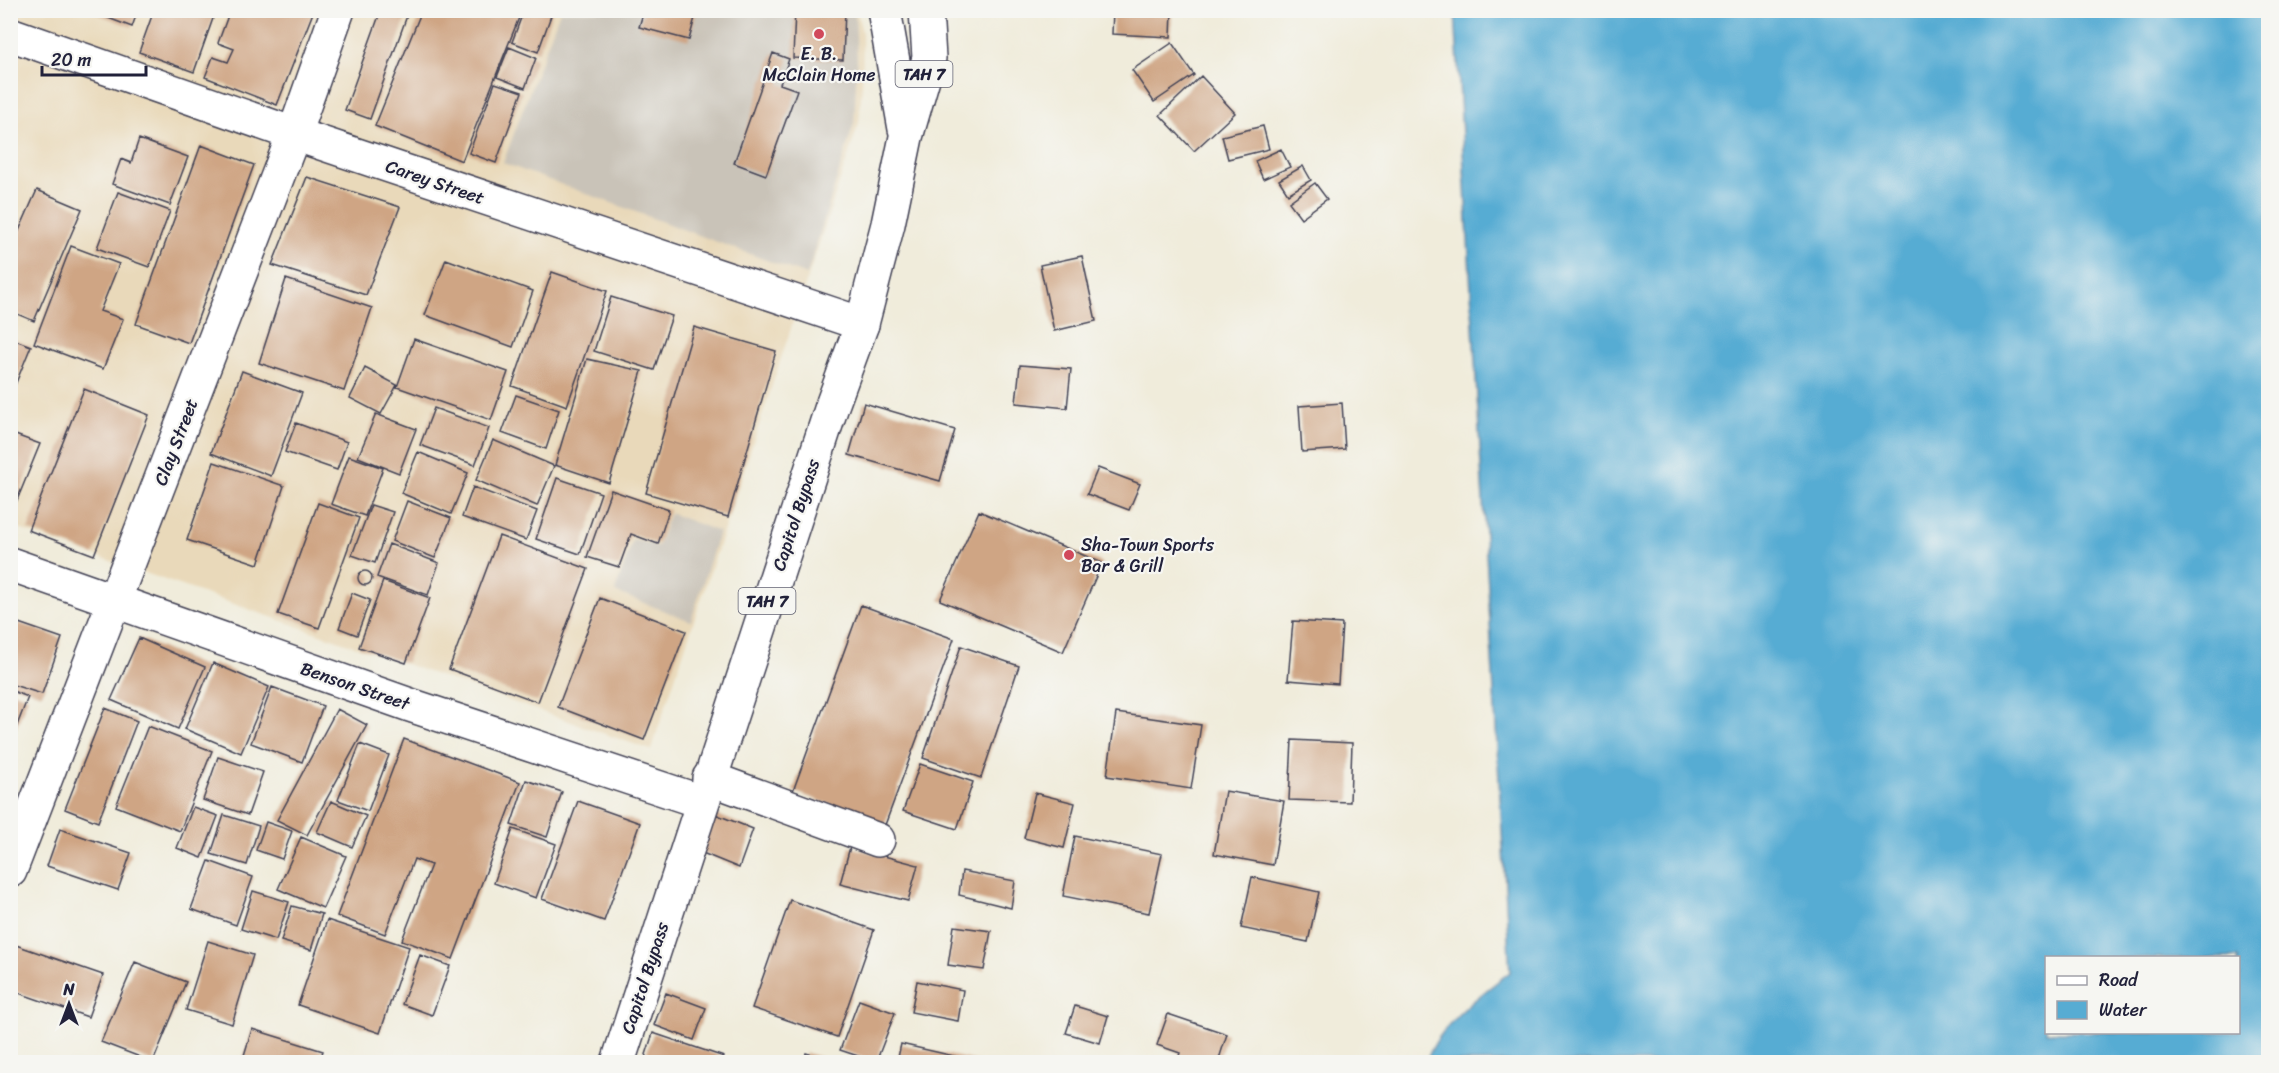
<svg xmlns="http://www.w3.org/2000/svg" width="2279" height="1073" font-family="Sriracha,sans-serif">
<rect width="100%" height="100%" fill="#f6f6f2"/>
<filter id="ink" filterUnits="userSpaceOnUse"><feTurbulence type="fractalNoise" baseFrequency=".0167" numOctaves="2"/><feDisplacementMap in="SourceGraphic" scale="12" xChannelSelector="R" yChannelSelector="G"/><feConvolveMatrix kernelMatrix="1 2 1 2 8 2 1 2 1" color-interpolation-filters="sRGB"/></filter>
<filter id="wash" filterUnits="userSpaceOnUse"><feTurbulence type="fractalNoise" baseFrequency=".008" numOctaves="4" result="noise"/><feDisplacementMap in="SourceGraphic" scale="24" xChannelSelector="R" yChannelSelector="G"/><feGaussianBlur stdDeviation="1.35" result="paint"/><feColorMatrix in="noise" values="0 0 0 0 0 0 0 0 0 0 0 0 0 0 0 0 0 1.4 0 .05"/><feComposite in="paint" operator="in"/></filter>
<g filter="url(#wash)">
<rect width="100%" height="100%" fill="#f0ecdb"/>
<path fill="#e9d9ba" d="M11,11H857L862,32L863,72L859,123L651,750L11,526Z"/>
<path fill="#c9c3b8" d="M560,11H855L857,60L854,123L807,275L503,163Z
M670,513L719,532L691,621L615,592L633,539L658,546Z"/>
<path fill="#57acd3" stroke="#3c6787" stroke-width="1.5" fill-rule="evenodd" d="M1455,11H2268V1062H1426C1440,1023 1478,997 1510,972ZM2046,958H2238V1032H2046Z"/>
<g id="blocks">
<path fill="#cfa584" d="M87,10H138L132,27Z
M154,10H216L194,72L139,52Z
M230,10H314L277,105L205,77L213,57L228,62L234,49L218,43Z
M381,10H409L370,119L345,110Z
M422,10H522L462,161L375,126Z
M524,10H553L538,52L512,42Z
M644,10H697L689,40L639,27Z
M795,10H845L843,60L793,58Z
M1113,10H1172L1171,37L1112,34Z
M1172,43L1194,75L1154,102L1132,70Z
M509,47L536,58L525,88L497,77Z
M773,53L789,59L780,84L797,90L766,175L734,163Z
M1201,76L1235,113L1194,151L1160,115Z
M495,83L522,92L496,163L469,153Z
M1263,126L1269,149L1228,159L1222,136Z
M139,139L188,157L170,205L112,184L121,159L131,163Z
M201,145L254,165L189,343L136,324Z
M1281,149L1290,167L1263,179L1255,161Z
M1303,166L1311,180L1288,194L1279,180Z
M307,177L400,207L366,295L272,265Z
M1315,183L1327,199L1301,218L1289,202Z
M37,190L82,209L34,321L10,311V251Z
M118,192L170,211L149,267L97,248Z
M71,246L119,264L100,311L123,319L103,369L34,343Z
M1082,256L1096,321L1054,331L1040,265Z
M446,259L533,291L513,347L425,315Z
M552,272L607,291L567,406L512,386Z
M286,279L372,308L344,391L259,363Z
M611,297L672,316L654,370L594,351Z
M694,327L776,351L728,517L646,493Z
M10,338L31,346L11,395H10Z
M414,339L508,372L491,420L397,387Z
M587,359L642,371L609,483L555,465Z
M1020,365L1071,369L1067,408L1016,403Z
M365,368L397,385L381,414L350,398Z
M242,371L302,393L271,476L211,453Z
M84,389L149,415L94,555L28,530Z
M516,395L559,410L546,449L502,433Z
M864,403L955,430L940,481L849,455Z
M1342,403L1345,449L1302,452L1299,406Z
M434,408L489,428L475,465L420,445Z
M376,414L416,429L399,473L358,457Z
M296,423L347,442L337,470L285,452Z
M10,433L40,444L11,515H10Z
M493,440L554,466L537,506L476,480Z
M418,452L468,473L451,514L401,493Z
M349,456L383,468L365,516L331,504Z
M214,462L284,486L258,564L187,540Z
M1098,468L1140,484L1129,510L1087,494Z
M557,478L601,493L580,554L536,539Z
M473,487L537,511L526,540L462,517Z
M611,490L669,510L658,544L631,534L619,567L587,557Z
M407,501L451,518L435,558L392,541Z
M318,503L359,518L319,628L278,614Z
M371,505L393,512L375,563L352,555Z
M979,511L1102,563L1063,652L940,600Z
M499,536L588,569L538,702L449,669Z
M389,544L439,563L428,595L377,577Z
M358 578a7 7 0 1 1 14 0a7 7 0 1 1-14 0Z
M383,581L430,598L406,663L359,647Z
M352,593L370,600L357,635L339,628Z
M600,598L686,631L644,740L558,707Z
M861,605L954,639L885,825L793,791Z
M10,620L62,638L42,694L10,684Z
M1293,621L1342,624L1338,684L1288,680Z
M139,638L205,667L178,729L111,700Z
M961,646L1019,666L981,778L923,758Z
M213,663L269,687L241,753L185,729Z
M272,687L323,706L302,762L251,743Z
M10,690L28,697L11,741H10Z
M105,708L137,721L98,822L65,809Z
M337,709L367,725L307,835L277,820Z
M1116,713L1201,725L1191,789L1107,776Z
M148,726L212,751L180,831L116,806Z
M404,739L520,782L453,959L402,940L431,865L414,859L385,934L337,916Z
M1292,740L1352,743L1350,802L1289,800Z
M360,744L389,755L368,811L338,800Z
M218,757L263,772L248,815L203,800Z
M920,764L973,782L957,829L903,811Z
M526,780L562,792L547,837L511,825Z
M1225,791L1284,801L1273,865L1214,854Z
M1035,793L1075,803L1064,848L1024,838Z
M331,801L366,816L352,847L317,832Z
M578,801L640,823L604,921L542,899Z
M193,807L218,816L202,858L177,848Z
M715,814L753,829L739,868L700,852Z
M224,815L259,826L247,865L211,854Z
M266,822L292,831L282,859L256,850Z
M60,829L131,853L118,890L47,866Z
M513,829L556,844L536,898L494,883Z
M1075,836L1162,854L1149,913L1063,896Z
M301,837L346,856L323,908L278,889Z
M850,847L918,865L908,901L840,884Z
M209,861L253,877L236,925L191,909Z
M962,871L1015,881L1011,908L959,895Z
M1252,877L1319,892L1308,942L1241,928Z
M253,891L289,902L276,940L241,929Z
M790,900L874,930L837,1037L752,1008Z
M292,906L322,914L311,950L281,941Z
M327,920L409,947L380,1033L298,1005Z
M954,926L991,931L984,970L948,965Z
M208,941L253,955L232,1024L186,1010Z
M10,943L103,975L88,1017L10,990Z
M420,955L450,966L432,1015L402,1004Z
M135,962L186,982L153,1062L101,1042Z
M917,981L963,990L958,1021L911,1012Z
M666,993L706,1008L694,1040L654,1025Z
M859,1000L895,1013L876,1062L840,1050Z
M1075,1006L1108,1016L1100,1043L1066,1033Z
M1168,1014L1227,1034L1218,1062H1177L1180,1053L1157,1045Z
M252,1029L323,1051L319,1062H242Z
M653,1033L724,1057L722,1062L644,1061Z
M901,1044L980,1062H897Z
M806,1053L837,1062H804Z"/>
</g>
</g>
<g filter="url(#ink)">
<use href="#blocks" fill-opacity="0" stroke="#414053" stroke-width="1.5"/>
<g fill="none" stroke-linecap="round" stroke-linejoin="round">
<defs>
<path id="minor" d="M10,34L294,134L862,324
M10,564L410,705L702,802
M709,778L878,840
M10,871L294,134L338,10"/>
<path id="highway" d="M884,10L905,129
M618,1062L833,403L862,324L888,224L906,137L929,58L926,10"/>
</defs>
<use href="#minor" stroke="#414053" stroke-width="36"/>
<use href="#highway" stroke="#414053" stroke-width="36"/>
<use href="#minor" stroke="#fff" stroke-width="33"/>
<use href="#highway" stroke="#fff" stroke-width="33"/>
</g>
</g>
<g fill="#d1495b" stroke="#f6f6f2" stroke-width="2">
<circle cx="819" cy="34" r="6"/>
<circle cx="1069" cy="555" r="6"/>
</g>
<g text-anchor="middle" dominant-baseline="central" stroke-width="4.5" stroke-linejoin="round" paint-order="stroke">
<g fill="#f6f6f2" stroke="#626272" stroke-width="1.5">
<rect x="895.5" y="61" width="57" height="26" rx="4.5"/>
<rect x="738.5" y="588" width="57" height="26" rx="4.5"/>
</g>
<g font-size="16" font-weight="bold" fill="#22223b">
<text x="924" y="74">TAH 7</text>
<text x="767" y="601">TAH 7</text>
</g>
<g font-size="18" fill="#22223b" stroke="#f6f6f2">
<text x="819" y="54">E. B.<tspan x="819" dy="21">McClain Home</tspan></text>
<text x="1081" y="545" text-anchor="start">Sha-Town Sports<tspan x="1081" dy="21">Bar &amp; Grill</tspan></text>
</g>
<g font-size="18" fill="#22223b" stroke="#f6f6f2">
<text transform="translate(435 182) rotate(19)">Carey Street</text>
<text transform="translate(176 442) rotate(-69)">Clay Street</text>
<text transform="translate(796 515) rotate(-72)">Capitol Bypass</text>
<text transform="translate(355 686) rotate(19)">Benson Street</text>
<text transform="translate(645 978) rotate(-72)">Capitol Bypass</text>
</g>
</g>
<rect width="2279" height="1073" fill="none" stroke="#f6f6f2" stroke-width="36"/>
<rect x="2045" y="956" width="195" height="78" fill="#f6f6f2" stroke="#a1a1a9" stroke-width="1.5"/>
<rect x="2057" y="976" width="30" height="9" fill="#ffffff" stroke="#a1a1a9" stroke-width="1.5"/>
<text x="2099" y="986" font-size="18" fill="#22223b">Road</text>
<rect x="2057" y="1001" width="30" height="18" fill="#57acd3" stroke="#a1a1a9" stroke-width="1.5"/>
<text x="2099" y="1016" font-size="18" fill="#22223b">Water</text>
<g transform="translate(69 1004)" stroke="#f6f6f2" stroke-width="4.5" paint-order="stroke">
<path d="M0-4.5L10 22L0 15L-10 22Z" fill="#22223b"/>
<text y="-9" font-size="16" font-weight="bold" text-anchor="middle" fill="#22223b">N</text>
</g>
<path d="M42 66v9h104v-9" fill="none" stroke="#22223b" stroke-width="3"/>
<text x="51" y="66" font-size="18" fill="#22223b" stroke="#f6f6f2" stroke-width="4.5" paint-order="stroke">20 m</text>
</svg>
